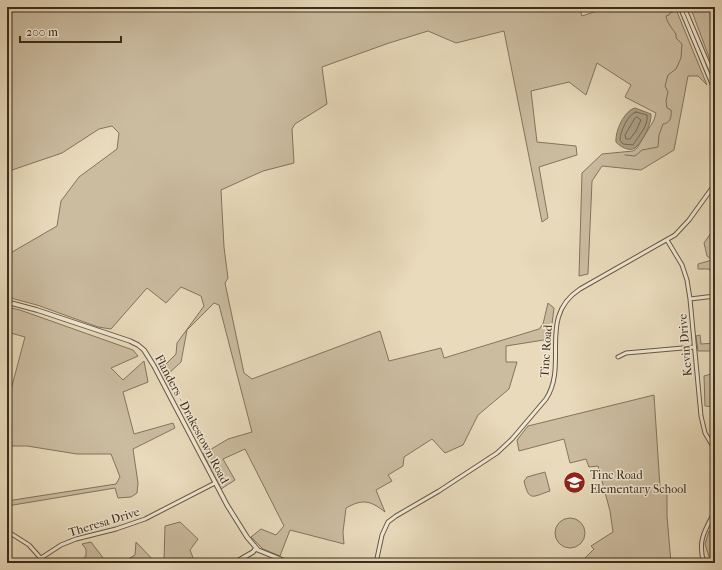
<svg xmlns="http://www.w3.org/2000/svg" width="722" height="570" font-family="'IM FELL French Canon',serif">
<rect width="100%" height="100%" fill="#e8dabb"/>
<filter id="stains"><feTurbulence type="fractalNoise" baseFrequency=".005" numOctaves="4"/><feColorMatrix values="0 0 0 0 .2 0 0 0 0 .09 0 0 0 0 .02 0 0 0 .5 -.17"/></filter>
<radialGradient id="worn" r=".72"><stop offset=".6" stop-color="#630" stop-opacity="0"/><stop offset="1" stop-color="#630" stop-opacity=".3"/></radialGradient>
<path fill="#cbbca0" stroke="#83745e" d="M7,7H579L582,16L609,7H675L707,85L698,76H688L674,150L641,170L602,166L592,181L588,274L579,276L582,173L602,154L633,151L637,148L654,120L656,113L625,97L631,85L597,63L586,95L569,82L531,91L537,142L576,146L577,155L539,167L548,218L542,222L504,31L456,43L428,31L389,43L322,67L327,104L295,124L292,129L294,163L263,171L221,190L224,247L228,278L225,283L244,373L252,379L380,331L389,361L441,348L444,358L539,329L543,324L548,303L554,308L550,339L506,346V362H517L509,389L478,415L463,445L445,453L432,439L404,457L403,466L388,475L392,481L376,490L385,512C370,500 362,499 346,508L343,532L344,544L290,530L280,556L263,549L251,537L261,529L276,535L284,526L245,449L223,459L235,480L221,489L203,454L228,439L252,432L219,305L214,303L187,330L181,362L167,375L163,367L176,354L177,343L204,306L201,296L181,287L166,303L147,288L111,329L98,327L37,305L7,297V255L57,226L61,201L79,177L117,149L119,133L112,126L99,129L62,153L12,170L7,173Z
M690,7H715V73L691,9Z
M715,227V278L709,269H698V264L712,260L707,256L704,243Z
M7,307L20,310L133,350L138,356L111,368L123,380L144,361L148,382L123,392L134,434L173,423L175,428L133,449L138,483L137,493L131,497L118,498L115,488L7,506V501L116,484L120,477L111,454H77L27,446H7V397H9L25,337L7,332Z
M700,335L701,344L715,343V351H698L696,336Z
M715,373V407L705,406L704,376Z
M654,395L660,487L667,490V516L671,563H582L584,559L594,549L591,546L613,532L610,511L598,466L589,467L586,459L570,463L564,439L519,451L517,440L528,426Z
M545,472L550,491C532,497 529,502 524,481L525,480L527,477Z
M555 533a15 15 0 1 1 30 0a15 15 0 1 1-30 0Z
M180,522L198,539L190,550L195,563H157L164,561L165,526Z
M709,531L714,535H715V563H711L705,544Z
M91,542L107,563H78L86,556V549L82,544Z
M136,542L156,563H121L135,555Z"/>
<path fill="#ad9f85" stroke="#7f715b" d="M635,108L651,114C652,123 643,141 635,148C629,152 619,146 616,142C615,131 624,111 635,108Z"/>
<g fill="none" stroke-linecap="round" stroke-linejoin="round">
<path stroke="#746650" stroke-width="1" d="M636,112L647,115C649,125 638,137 633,145L623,144L620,140C620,132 628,114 636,112Z
M637,117L641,120L636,131L630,139H626L625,135L635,118Z"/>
<path stroke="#7f715b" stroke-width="1" d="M625,155L635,156L642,150L658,147L659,135L663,124C670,124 672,116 671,110L667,108L666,101L668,92L665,86L668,75L676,69L681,58L682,44L676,38V34C672,28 667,23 666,16L669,15L670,13L675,11L673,7"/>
<defs>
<path id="minor" d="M680,7L715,91
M684,7L715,80
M667,240L682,265L687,280L690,299L701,416L705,433L715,450
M690,299L715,296
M618,357L626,353L694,347
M7,531L29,545L45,563
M41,558L61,545L76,539L116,529L145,519L215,483
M376,563L382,535L388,522L396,516L439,491L497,453L512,439L546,399C569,364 537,317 580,289L675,235L689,220L715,184
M704,563C697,541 705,530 715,511"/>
<path id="tertiary" d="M7,302L37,310L130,341L138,345L144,350L154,366L227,505L247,537L258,550L290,563
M234,563L253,552L256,548"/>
</defs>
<use href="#minor" stroke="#665843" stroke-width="5"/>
<use href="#tertiary" stroke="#665843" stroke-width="5.5"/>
<use href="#minor" stroke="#f0e7d3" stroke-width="3"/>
<use href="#tertiary" stroke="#f0e7d3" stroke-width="3.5"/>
</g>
<defs>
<symbol id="school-disc" viewBox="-11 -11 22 22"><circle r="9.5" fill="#8f2418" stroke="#f0e7d3"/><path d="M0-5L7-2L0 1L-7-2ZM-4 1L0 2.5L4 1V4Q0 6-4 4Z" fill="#fff"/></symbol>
</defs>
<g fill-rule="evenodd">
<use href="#school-disc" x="562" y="470" width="25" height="25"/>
</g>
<g text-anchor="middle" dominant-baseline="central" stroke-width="3" stroke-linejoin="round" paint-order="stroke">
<g font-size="12" fill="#3b2c1b" stroke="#f0e7d3">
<text transform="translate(685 345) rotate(-95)">Kevin Drive</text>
<text transform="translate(546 351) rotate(-86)">Tinc Road</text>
<text transform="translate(192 419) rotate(62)">Flanders - Drakestown Road</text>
<text transform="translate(104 522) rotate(-17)">Theresa Drive</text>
</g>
<g font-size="12" fill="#3b2c1b" stroke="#f0e7d3" text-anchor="start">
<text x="590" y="475">Tinc Road<tspan x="590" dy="14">Elementary School</tspan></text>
</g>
</g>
<rect width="722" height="570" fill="none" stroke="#e8dabb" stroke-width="24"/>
<rect x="8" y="8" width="706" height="554" fill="none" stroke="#3b2c1b" stroke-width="2"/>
<rect x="12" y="12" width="698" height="546" fill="none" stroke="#3b2c1b"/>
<path d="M20 36v6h101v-6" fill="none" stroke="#3b2c1b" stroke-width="2"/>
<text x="26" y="36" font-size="12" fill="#3b2c1b" stroke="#f0e7d3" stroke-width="3" paint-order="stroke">200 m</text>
<rect width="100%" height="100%" filter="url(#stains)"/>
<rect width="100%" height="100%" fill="url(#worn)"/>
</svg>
